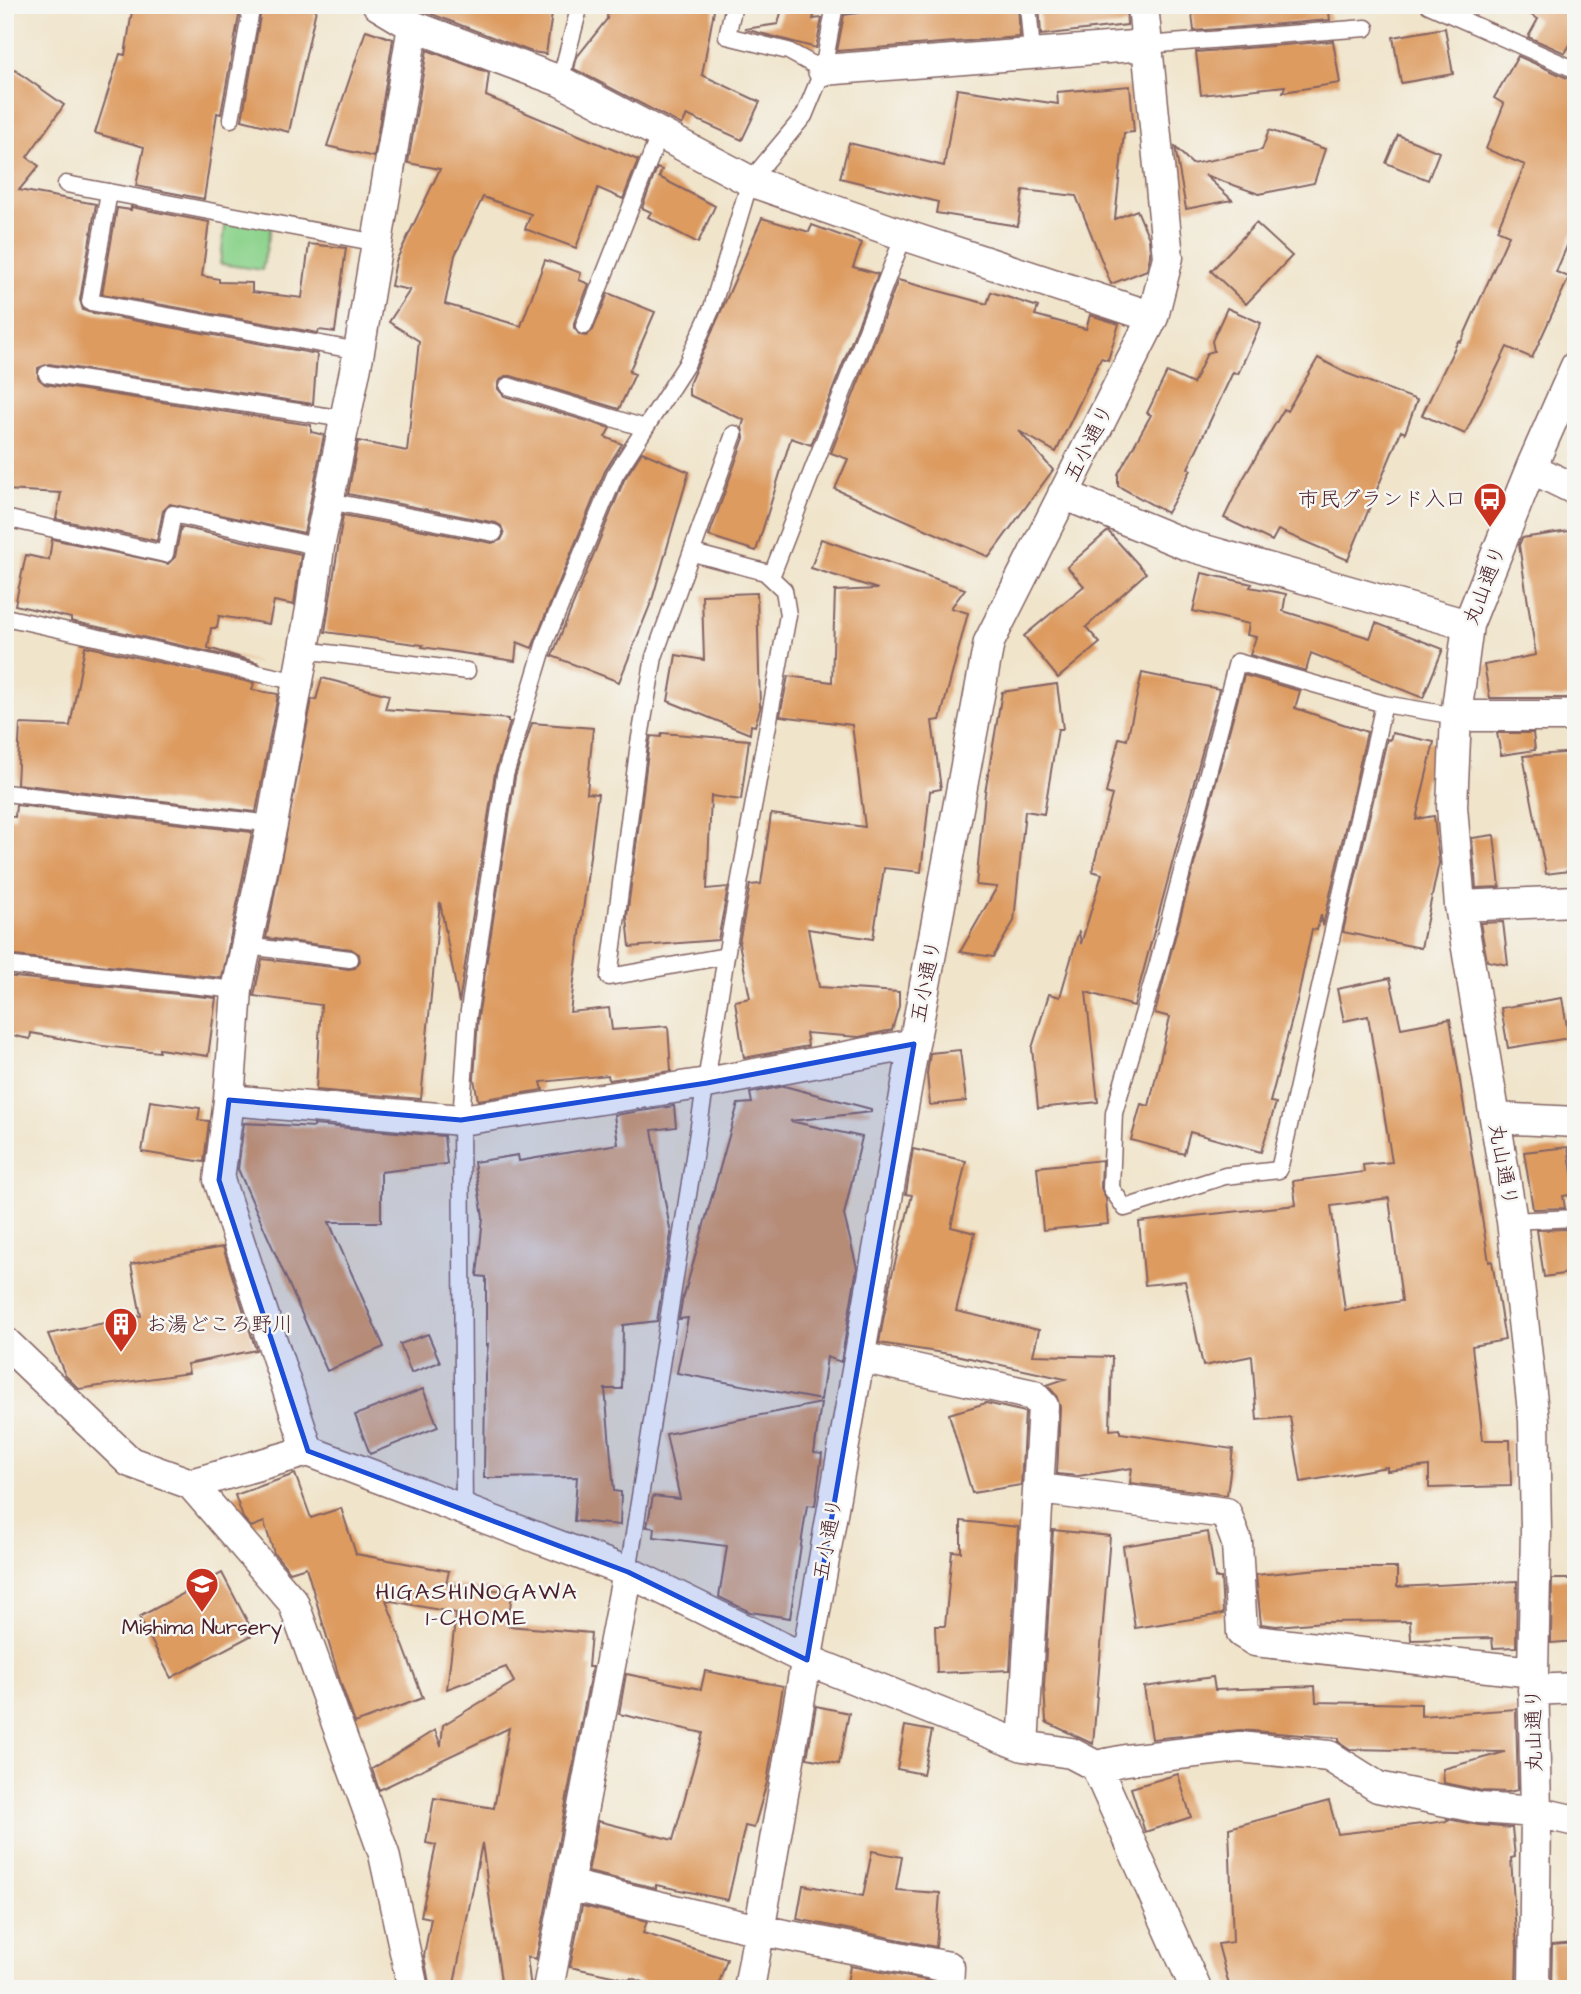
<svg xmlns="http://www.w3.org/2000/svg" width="1581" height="1994" font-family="'Architects Daughter','Klee One',sans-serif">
<rect width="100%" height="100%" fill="#f6f6f2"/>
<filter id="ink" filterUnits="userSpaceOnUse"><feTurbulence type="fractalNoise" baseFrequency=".0143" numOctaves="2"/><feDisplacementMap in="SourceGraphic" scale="14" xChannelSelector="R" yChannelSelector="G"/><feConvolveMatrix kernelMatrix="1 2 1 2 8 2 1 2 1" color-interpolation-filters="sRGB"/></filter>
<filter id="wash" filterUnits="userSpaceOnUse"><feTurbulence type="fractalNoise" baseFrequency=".00686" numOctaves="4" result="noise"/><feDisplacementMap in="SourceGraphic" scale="28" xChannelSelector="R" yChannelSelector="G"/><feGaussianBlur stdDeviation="1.57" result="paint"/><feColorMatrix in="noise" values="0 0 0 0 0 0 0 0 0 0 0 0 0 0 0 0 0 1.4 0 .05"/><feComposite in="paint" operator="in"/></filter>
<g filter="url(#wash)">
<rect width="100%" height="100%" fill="#f0e4ca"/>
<path fill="#8dd38d" stroke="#6c795c" stroke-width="2" d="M227,213L272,222L262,270L220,264Z"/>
<g id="blocks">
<path fill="#dd9b61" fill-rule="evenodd" d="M133,5H241L221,114L217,113L204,199L136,186L144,147L95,133L120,54L125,55Z
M262,5H317L289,132L242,120Z
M416,5H485L552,14L546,54L532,52L421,10Z
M608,5H715L702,75L760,102L742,140L687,115L682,125L574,69L577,57L607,19Z
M783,5H817L813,19L822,18L816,48L745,29L778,24Z
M917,5H1018L1020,37L837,51L844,15Z
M1039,5H1126L1127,25L1041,35Z
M1191,5H1328L1330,20L1194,31Z
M1514,5H1576V41L1573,40L1565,53L1528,37L1538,19Z
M1445,28L1453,74L1401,83L1393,37Z
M366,30L393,39L374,157L327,146Z
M1333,41L1340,83L1283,92L1285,86L1201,95L1196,52Z
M427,50L489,73L486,96L638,160L623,199L598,188L576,248L525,229L531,214L483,197L455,255L445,304L521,326L545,260L581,273L579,280L589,284L574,323V328L580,335L586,336L593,330L608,293L655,312L629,372L635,374L619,409L511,376H505L498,382V389L504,396L610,428L605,437L622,444L605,471L532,648L517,642L515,661L422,647L423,645L325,632L343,515L492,543L501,540L504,534L501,526L496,523L348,494L358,441L407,451L419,341L389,322L410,290L391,286L396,261L440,169L408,163Z
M1518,56L1576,82V225L1556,272L1569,277L1532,358L1507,347L1465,434L1422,415L1458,341L1461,342L1509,235L1497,230L1525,165L1486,149L1504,104L1494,98Z
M5,63L64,105L27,157L39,166L19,190L96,204L80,300L83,310L88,312L317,354L313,404L49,364L38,368V378L45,384L311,425V432L324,435L304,533L170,504L163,511L157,541L56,519L61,493L5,490Z
M1130,86L1134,132L1124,133L1115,219L1137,210L1149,238L1150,256L1147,270L1111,284L1076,196L1023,190L1018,226L936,213L938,202L840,178L849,143L944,166L957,89L1058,104L1057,92Z
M1269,130L1325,149L1314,183L1259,194L1205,175L1232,200L1186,209L1175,147L1192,164L1262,150Z
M1398,135L1439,152L1428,180L1386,163Z
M657,168L662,170L659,177L715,206L698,243L648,217L651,212L642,208Z
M131,207L209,222L202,276L219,279V282L252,283V292L302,298L309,244L346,248L335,332L319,330L318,333L102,294L117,208L131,210Z
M762,218L809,232L812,225L862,243L853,267L878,274L811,445L791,438L756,551L709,536L744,438L742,427L744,420L689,395V384Z
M1256,223L1292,256L1246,304L1211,271Z
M898,280L987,304L991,292L1038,307L1035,315L1086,329L1090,315L1119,324L1108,360L1101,358L1056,452L1019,431L1053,470L989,557L835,489L848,459L831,453Z
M1227,308L1261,323L1238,374L1233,372L1188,468L1191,470L1167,513L1118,486V474L1151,415L1147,413L1167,372L1193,384L1207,353L1214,351L1212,341Z
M1318,358L1346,373L1417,400L1405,433L1401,431L1348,560L1278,530L1272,541L1224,518L1243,479L1284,409L1287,411Z
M642,452L689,472L652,600L619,682L552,656L624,480Z
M181,527L301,554L294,605L274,601L269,624L219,616L217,628H211L208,648L259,663L71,621V618L15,605L26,555L49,560L52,539L168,564L175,557Z
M1576,530V698H1490L1484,665L1536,655L1519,545L1522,538Z
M1108,531L1146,573L1086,627L1100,643L1058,678L1024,636L1084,586L1067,567Z
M821,539L965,589L951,608L968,613L940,720L932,721L941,789L930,791L921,872L884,868L873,939L808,929L819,987L899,992V1006L892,1030L859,1037L806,1033L808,1046L744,1058L735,1001L750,998L739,943L750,885L761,884L771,814L865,827L852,725L780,716L788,676L832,682L835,591L878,589L811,568Z
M1202,573L1252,584L1250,587L1286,594L1283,611L1370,638L1376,623L1443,649L1423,698L1311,653L1306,671L1250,655L1256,637L1247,635L1249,624L1193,611Z
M757,593L760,707L761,705L755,726L751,725L750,734L668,701L676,655L704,660L702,595Z
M85,646L254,683L252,690L278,694L256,812L17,784L20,724L70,726Z
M1142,673L1219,689L1134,1006L1086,992L1098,1102L1038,1108L1032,1048L1049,994L1060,997L1079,931L1081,944L1102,874L1092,871L1112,795L1106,793L1119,738L1127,740Z
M1244,675L1300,691L1295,708L1367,732L1323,926L1321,915L1317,930L1312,929L1298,997L1270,1102L1276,1103L1261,1152L1190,1132L1184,1154L1131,1140L1141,1104L1149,1106L1170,1017L1155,1013Z
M322,678L389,695L385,709L508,719V722H510L495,773L459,1003L440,902L421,1099L316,1090L321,1005L254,996L262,959L349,969L355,968L360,961L359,954L351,949L266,938L312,699L316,700Z
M1057,684L1063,729H1058L1044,814L1025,811L1014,921L993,957L960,952L997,887L976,885L985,793L1002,692Z
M532,723L593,728L587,793L598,794L570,1012L609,1008L612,1030L668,1026L671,1071L609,1080L608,1075L541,1082L543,1090L478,1100L474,1079L478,1018L515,777Z
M662,733L749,740L741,800L711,796L707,889L728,887L718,940L630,947L627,917L649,745L651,736L661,737Z
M1392,733L1434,742L1416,819L1434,816L1439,863L1421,948L1343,932L1387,739L1390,740Z
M1497,733H1533L1535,750L1501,755Z
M1576,752V870L1546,874L1523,756Z
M16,805L252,832L222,978L5,955L11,875L5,874V816L15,817Z
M1494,835L1500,887L1476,888L1472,838Z
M1503,922L1508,965L1487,961L1480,923Z
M5,976L216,998L208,1056L159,1049V1052L102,1046L31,1033L30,1039L5,1034Z
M1390,978L1401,1028L1450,1019L1489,1262L1492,1261L1505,1340L1472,1346L1483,1440H1510L1511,1486L1429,1488V1466L1387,1471V1467L1301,1482L1290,1417L1257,1420L1252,1356L1203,1366L1185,1281L1145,1285L1139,1222L1296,1205L1293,1181L1364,1172L1363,1165L1392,1162L1368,1016L1344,1021L1337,989ZM1389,1198L1402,1301L1345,1310L1331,1206Z
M1562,998L1569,1038L1508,1048L1501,1008Z
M960,1050L966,1101L930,1105L927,1074L930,1053Z
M784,1086L871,1109V1112L790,1121L862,1137L844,1215L857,1268L841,1362L827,1357L821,1400L677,1373L688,1318L679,1319L683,1296V1299L738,1104L752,1103L750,1093Z
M150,1101L200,1108L198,1120L209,1121L204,1162L142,1152Z
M674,1106L676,1127L652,1130L671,1234L657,1321L623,1325L622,1389H605L614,1491L621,1492L620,1525L574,1521L577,1477L484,1478L485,1375L488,1344L486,1345V1277L477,1276L483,1217L474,1162L518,1155L519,1161L618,1144L614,1115Z
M244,1123L314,1127V1125L444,1136L447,1164L381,1172V1222H329L384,1347L327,1371L238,1169Z
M1568,1147L1575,1194L1563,1196L1565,1208L1533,1209L1524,1152Z
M913,1149L966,1161L951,1227L975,1233L956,1311L1039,1330L1033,1355L1112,1357L1110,1430L1120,1429V1433L1233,1449L1227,1495L1130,1483L1132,1468L1078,1476L1057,1474L1060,1407L1056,1395L1047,1385L1065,1379L956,1355L879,1343L891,1279L912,1195L906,1194Z
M1102,1160L1101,1188L1106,1199L1108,1224L1043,1230L1037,1167Z
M1568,1229L1575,1272L1544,1277L1537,1230Z
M223,1247L256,1350L187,1364L189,1373L79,1389L65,1375L48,1334L141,1316L131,1264Z
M428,1334L440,1362L411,1373L400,1344Z
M423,1389L438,1427L370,1454L355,1415Z
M821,1403L814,1453L822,1454L815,1506L807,1505L790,1618L750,1612L719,1597L727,1546L654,1537L655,1528L647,1527L653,1496L680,1499L666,1434Z
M986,1403L1025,1412L1021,1485L972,1493L949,1414Z
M295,1474L311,1518L341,1508L356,1554L449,1571L446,1584L512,1592L508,1626L591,1633L588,1667H592L536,1959L527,1957L531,1989H502L482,1843L453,1989H430L424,1956L431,1918L421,1916L436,1845L426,1843L434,1798L494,1808L509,1728L379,1790L372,1769L435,1730L441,1746L443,1725L514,1682L506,1667L447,1689L456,1613L386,1600L423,1698L355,1723L341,1684L306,1567L290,1572L274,1553L264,1522L251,1527L243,1518L235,1495Z
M961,1521L1018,1527L1010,1670L937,1673L935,1626H945L952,1551L961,1552Z
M1053,1530L1110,1536L1093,1744L1046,1722L1044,1686Z
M1208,1532L1215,1578H1221L1223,1614L1135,1628L1123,1546Z
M1329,1568H1397V1587L1517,1581L1516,1647L1493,1648L1492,1638L1411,1640L1410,1621L1324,1622L1276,1626L1261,1624L1256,1575Z
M222,1573L254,1634L171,1678L139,1617Z
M1552,1579H1576V1641L1551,1643Z
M705,1671L783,1686L767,1782L754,1828L745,1826L728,1900L656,1885V1888L588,1872L598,1821L673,1840L703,1733L619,1714L626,1674L701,1689Z
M1213,1677L1215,1690L1315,1686L1316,1702L1421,1704V1716L1516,1709L1518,1790L1508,1792L1482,1791L1444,1783L1443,1769L1505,1752L1350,1749L1339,1742V1738L1240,1730L1152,1739L1144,1687Z
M816,1706L849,1713L839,1764L807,1758Z
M905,1726L932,1731L923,1774L897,1769Z
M1178,1774L1191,1817L1145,1832L1131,1788Z
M1329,1801L1338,1834L1448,1821L1447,1819L1479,1825L1512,1828L1515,1857L1511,1858L1517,1949L1516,1989H1230L1218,1944L1233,1942L1229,1828Z
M872,1851L902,1857L896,1890L940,1893L936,1947L797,1919L803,1885L863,1896Z
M582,1906L647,1921L643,1933L727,1959L717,1989H665L631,1978V1980L570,1967Z
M1576,1943V1989H1551L1552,1945Z
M850,1966L931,1981V1989H846Z"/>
</g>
</g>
<g filter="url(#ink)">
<use href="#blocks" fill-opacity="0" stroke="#846463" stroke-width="2"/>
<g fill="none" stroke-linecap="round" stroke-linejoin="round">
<defs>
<path id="lane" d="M734,5L727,36L788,51L823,70
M1028,5L1032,52
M1429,5L1576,70
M1146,45L1366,28
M560,81L580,5
M231,119L252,5
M66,184L378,243
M109,192L90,302L359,351
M584,326L660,133
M47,374L345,419
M508,386L645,428
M328,501L494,533
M5,518L165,554L173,514L319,547
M771,577L904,235
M5,617L298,682
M304,650L467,671
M1384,704L1279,1170L1225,1176L1125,1208L1111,1188L1114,1113L1157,967L1237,662L1384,704L1456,716
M5,793L272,824
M246,946L350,959
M726,956L609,977L639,743L654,657L734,434
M5,965L237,990
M1512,1221L1576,1218
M464,1510L461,1120L468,1017L505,775L545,642L615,475L686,365L712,308L750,181L804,116L823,70L835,5
M628,1572L726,956L788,615L784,590L765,572L693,553"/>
<path id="street" d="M378,5L413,26L560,81L750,181L904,235L1153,317
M823,70L1146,45
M1531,468L1576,490
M1063,494L1187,545L1468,625
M1456,716H1576
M1460,906L1576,901
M229,1100L461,1120L707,1083L914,1044
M1495,1118L1576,1122
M5,1342L130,1462L191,1484L293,1602L384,1854L413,1989
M860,1357L1033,1395L1043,1406L1023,1746
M308,1451L219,1180L229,1100L237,990L272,824L311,609L319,547L359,351L413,26
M191,1484L308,1451L628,1572L807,1660L1023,1746L1071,1753L1096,1766L1126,1760L1239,1747L1329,1756L1378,1787L1480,1808L1536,1812L1576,1821
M1040,1489L1226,1513L1237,1543L1242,1633L1255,1641L1533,1672
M1533,1690L1576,1688
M1096,1766L1196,1989
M568,1885L759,1930L949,1967L948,1989
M548,1989L628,1572
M749,1989L914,1044L989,642L1153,317L1168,257L1143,5
M1534,1989L1536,1812L1533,1672L1536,1531L1534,1420L1512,1221L1460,906L1452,806L1456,716L1468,625L1531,468L1576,366"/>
</defs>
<use href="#lane" stroke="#846463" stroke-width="19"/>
<use href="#street" stroke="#846463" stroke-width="33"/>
<use href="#lane" stroke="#fff" stroke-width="16"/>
<use href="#street" stroke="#fff" stroke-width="30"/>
</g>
</g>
<path fill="#1d4ed8" fill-opacity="0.2" stroke="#1d4ed8" stroke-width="5" stroke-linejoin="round" d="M914,1044L807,1660L628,1572L308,1451L219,1180L229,1100L461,1120L707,1083Z"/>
<defs>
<symbol id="bus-pin" viewBox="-11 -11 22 30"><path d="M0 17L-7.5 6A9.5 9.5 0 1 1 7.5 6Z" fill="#c8321e" stroke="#f6f6f2"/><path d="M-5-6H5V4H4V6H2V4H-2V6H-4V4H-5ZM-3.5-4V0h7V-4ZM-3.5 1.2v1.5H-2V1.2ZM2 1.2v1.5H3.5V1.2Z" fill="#fff"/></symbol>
<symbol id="building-pin" viewBox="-11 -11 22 30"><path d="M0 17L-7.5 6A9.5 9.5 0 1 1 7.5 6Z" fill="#c8321e" stroke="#f6f6f2"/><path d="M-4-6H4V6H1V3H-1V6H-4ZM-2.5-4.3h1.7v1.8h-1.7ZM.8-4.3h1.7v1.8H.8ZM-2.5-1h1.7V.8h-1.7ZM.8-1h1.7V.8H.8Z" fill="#fff"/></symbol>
<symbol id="school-pin" viewBox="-11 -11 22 30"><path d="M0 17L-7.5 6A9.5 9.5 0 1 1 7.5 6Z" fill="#c8321e" stroke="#f6f6f2"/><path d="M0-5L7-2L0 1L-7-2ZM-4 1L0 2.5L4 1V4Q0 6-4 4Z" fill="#fff"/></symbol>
</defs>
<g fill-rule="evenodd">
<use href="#bus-pin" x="1471" y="480" width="38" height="52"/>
<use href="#building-pin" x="102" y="1305" width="38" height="52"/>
<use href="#school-pin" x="183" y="1565" width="38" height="52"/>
</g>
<g text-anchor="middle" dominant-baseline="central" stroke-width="5" stroke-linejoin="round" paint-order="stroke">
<g font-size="21" fill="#4a1f2b" stroke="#f6f6f2">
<text transform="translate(1089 443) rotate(-63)">五小通り</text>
<text transform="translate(1485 585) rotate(-69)">丸山通り</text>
<text transform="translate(926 981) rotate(-79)">五小通り</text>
<text transform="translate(1503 1165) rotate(80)">丸山通り</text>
<text transform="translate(828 1539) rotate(-80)">五小通り</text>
<text transform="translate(1534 1730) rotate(-91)">丸山通り</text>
</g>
<g font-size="21" fill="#4a1f2b" stroke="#f6f6f2" text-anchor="end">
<text x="1466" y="499">市民グランド入口</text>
<text x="146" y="1324" text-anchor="start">お湯どころ野川</text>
<text x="202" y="1627" text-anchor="middle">Mishima Nursery</text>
</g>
<g font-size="23" letter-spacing="2" fill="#4a1f2b" stroke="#f6f6f2">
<text x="477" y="1592">HIGASHINOGAWA<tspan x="477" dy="26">1-CHOME</tspan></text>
</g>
</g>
<rect width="1581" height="1994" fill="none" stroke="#f6f6f2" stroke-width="28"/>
</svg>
